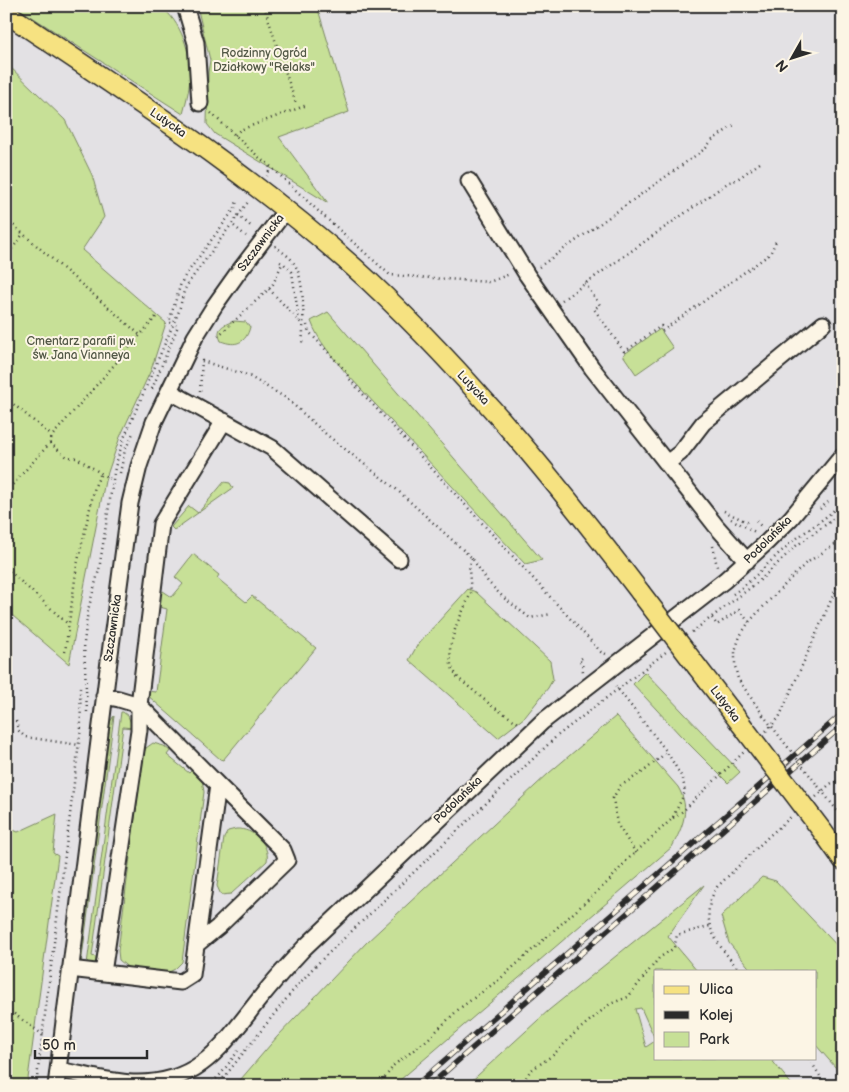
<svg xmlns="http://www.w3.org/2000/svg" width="849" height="1092" font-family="'Balsamiq Sans',sans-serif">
<rect width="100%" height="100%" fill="#e3e1e4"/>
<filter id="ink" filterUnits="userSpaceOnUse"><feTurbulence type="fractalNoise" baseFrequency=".02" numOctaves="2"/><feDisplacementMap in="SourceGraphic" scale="10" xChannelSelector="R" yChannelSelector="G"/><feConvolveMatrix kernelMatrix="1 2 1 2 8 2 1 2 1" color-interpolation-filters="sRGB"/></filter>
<g filter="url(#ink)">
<path fill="#c7e097" stroke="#798661" d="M15,6H160C181,21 192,54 190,79C189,91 186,102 183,114Z
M197,6H317L349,112L279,137L328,203L215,134L207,124L208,72L210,60Z
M6,63L65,120L92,175L104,217L82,250L166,323L151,370L120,437L105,481L69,664L6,610Z
M328,312L542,560L525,564L346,373C332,356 318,341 311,321Z
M234,321L246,322L250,327C246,343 236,347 221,341C215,328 223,325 234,321Z
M660,329L673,348L636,374L623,355Z
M224,482L230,483L233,488L174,530L171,527L189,506L198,513Z
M193,554L219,575L217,578L246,602L252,596L316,648L223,760L220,759L146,694V691L156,692L167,609L156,606L158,600L163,591L172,597L183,584L175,577Z
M468,589L476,592L550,661L553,679L548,688L525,717L498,738L409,660L418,644Z
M645,672L740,772L728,783L680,735L633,684Z
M121,712H123L128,716L133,728L123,727L92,956L102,959L99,964H87Z
M114,716L81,965H80L78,951L106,736L111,720Z
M616,716L678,787C691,809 683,826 672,847L393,1086H235L277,1037L367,942L549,773Z
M153,743L164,746L170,751L167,755L189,773L192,770L202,779L204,792L182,962L175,969L167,973L131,970L119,960L118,951L143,755L146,748Z
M57,814L53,853L58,856L27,1086H6V827L18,832Z
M236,829C253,828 270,844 267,861L231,894L221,895L217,886L224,838L228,831Z
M762,877L776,881L843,952V1076L815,1044V971H752L729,943L721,916Z
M704,885L668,936L697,971H655V1039L641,1008L635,1009L646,1047L655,1041V1058H770L793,1086H466L549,1010Z"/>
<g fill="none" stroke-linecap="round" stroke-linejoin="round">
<defs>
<path id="minor" d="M185,6L196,43L200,103
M469,181L527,275L592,368L716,526L747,561
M169,391L272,448L399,559
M667,463L680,453L703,423L823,324
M196,945L218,927L287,860L283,850L218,785
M70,969L181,982L192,975L218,785L139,705L119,699L104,696
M103,973L139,730V705L161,524L224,421
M58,1070C82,1074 108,1082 133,1083C197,1085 221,1048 257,1002C272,983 288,965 304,948L542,722L725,580L767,542L791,518L843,455
M56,1086L109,661L130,503L139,466L154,422L195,337L215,305L237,274L286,210"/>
<path id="major" d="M6,13C131,97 259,179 369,281C470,376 556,482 640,592
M698,668L741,724
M823,832L843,860"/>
</defs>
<use href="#minor" stroke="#2b2b2b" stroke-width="19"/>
<use href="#major" stroke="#2b2b2b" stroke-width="22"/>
<path stroke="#2b2b2b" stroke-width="2.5" stroke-dasharray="1 4" stroke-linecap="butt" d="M264,6L296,104
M211,113L263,161L269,164L270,169L267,176
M235,135L240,130L307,105
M270,166L316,209L390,275L489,282L510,274
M238,215L253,228
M6,219L140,335
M234,226L246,236
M275,246C282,252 291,257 295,265C305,281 304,326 302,344
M6,257L23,234
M280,262L284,264L292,272L299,321
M539,267L706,148L711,141L734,125
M585,283L600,305L594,309L625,353
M269,289L302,324
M562,300L729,182L736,180L760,163
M171,323L169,322L181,283L185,276L235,208L237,200
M307,325L309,332L343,368L351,381L601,652L606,654
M662,331L770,254L776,241
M218,336L269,289L273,284L282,264
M624,352L661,326L664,329
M152,389L178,326L176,325
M200,391L202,361L247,375L286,398L327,435L396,489L472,558L488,582L504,598L530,618L551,614
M6,398L52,436
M50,443L67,457L77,458L110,479
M120,473L125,450L134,431
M6,492L50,443L52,436L156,317
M820,509L828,502
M724,511L749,523
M731,519L757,533
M756,521L762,527
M713,546L717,567
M472,558L469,569L471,593L456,626L450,647L451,666L458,678L492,706L520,724
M6,568L68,624
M733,594C755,579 771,559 791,543C809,528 828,518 843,501
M712,618L717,625L739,610L749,622
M692,632L758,582L796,546L828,523L843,510
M65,652L77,565L95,486L101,473
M582,658L579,660L582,663L583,672
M87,712L84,643L88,610L99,570L115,467L124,438L179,311L184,291L189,282L248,202
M763,715L738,679L735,666V651L740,636L749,622L764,606L805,564L843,539
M16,721L18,730L25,737L79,745
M766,731L779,718L843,573
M816,797L830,784L843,778
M839,813L843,819
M673,818L683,811L744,752
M636,853L617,824L613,798L620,786L643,772L667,752
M740,971C718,944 696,922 717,887L768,837L792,816
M6,1008L42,1034L47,1035
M809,1058L826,1086
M36,1086L81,727L80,688L83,687
M200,1086H201
M209,1086L221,1074L238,1051
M217,1086L291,993L314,967L557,736L666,652
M379,1086L394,1065L427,1040L460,1008L500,979L610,880L627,860L672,819L685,792L683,779L667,752L614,684
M521,1086L530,1071L553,1055L576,1032L610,1004L628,997L659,958L674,948L677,935L710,926"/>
<use href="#minor" stroke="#fcf5e5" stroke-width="15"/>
<use href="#major" stroke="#f6e281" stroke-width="19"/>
<defs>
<path id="rail" d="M415,1086L843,713
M429,1086L843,725"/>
</defs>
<use href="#rail" stroke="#2b2b2b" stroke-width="5.5"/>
<use href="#rail" stroke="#fcf5e5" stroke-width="4" stroke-dasharray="11" stroke-linecap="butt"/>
<defs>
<path id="major-bridge" d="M640,592L698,668
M741,724L823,832"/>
</defs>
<use href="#major-bridge" stroke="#2b2b2b" stroke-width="22" stroke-linecap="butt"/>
<path stroke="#2b2b2b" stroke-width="2.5" stroke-dasharray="1 4" stroke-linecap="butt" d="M763,715L839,813"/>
<use href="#major-bridge" stroke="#f6e281" stroke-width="19"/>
</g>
</g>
<g text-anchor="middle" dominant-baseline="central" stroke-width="4" stroke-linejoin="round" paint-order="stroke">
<g font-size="12" fill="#525846" stroke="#fcf5e5">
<text x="264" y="53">Rodzinny Ogród<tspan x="264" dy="14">Działkowy "Relaks"</tspan></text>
<text x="81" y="341">Cmentarz parafii pw.<tspan x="81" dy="14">św. Jana Vianneya</tspan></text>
</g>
<g font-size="12" fill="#2b2b2b" stroke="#fcf5e5">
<text transform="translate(168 123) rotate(35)">Lutycka</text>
<text transform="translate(261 243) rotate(-53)">Szczawnicka</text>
<text transform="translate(473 388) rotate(47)">Lutycka</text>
<text transform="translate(768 540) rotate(-45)">Podolańska</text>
<text transform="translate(113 628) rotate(-82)">Szczawnicka</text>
<text transform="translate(725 704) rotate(53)">Lutycka</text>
<text transform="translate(458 800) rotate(-44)">Podolańska</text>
</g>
</g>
<rect width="849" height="1092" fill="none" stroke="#fcf5e5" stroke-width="25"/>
<rect x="12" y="12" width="824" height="1067" fill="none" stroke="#2b2b2b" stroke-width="2" filter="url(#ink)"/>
<rect x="654" y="970" width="162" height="90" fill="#fcf5e5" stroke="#a8a49b"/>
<rect x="664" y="986" width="25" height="8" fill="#f6e281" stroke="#a8a49b"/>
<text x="699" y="994" font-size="15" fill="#2b2b2b">Ulica</text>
<rect x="664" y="1011" width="25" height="8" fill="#2b2b2b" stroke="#a8a49b"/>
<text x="699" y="1020" font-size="15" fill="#2b2b2b">Kolej</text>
<rect x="664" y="1032" width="25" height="15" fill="#c7e097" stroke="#a8a49b"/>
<text x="699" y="1044" font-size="15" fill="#2b2b2b">Park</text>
<g transform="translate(792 58) rotate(231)" stroke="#fcf5e5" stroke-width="4" paint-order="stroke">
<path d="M0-4L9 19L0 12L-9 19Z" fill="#2b2b2b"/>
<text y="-8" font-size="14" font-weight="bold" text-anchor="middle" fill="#2b2b2b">N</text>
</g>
<path d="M35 1050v8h112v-8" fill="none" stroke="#2b2b2b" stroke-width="2.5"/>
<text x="42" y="1050" font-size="15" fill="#2b2b2b" stroke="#fcf5e5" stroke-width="4" paint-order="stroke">50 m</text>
</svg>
